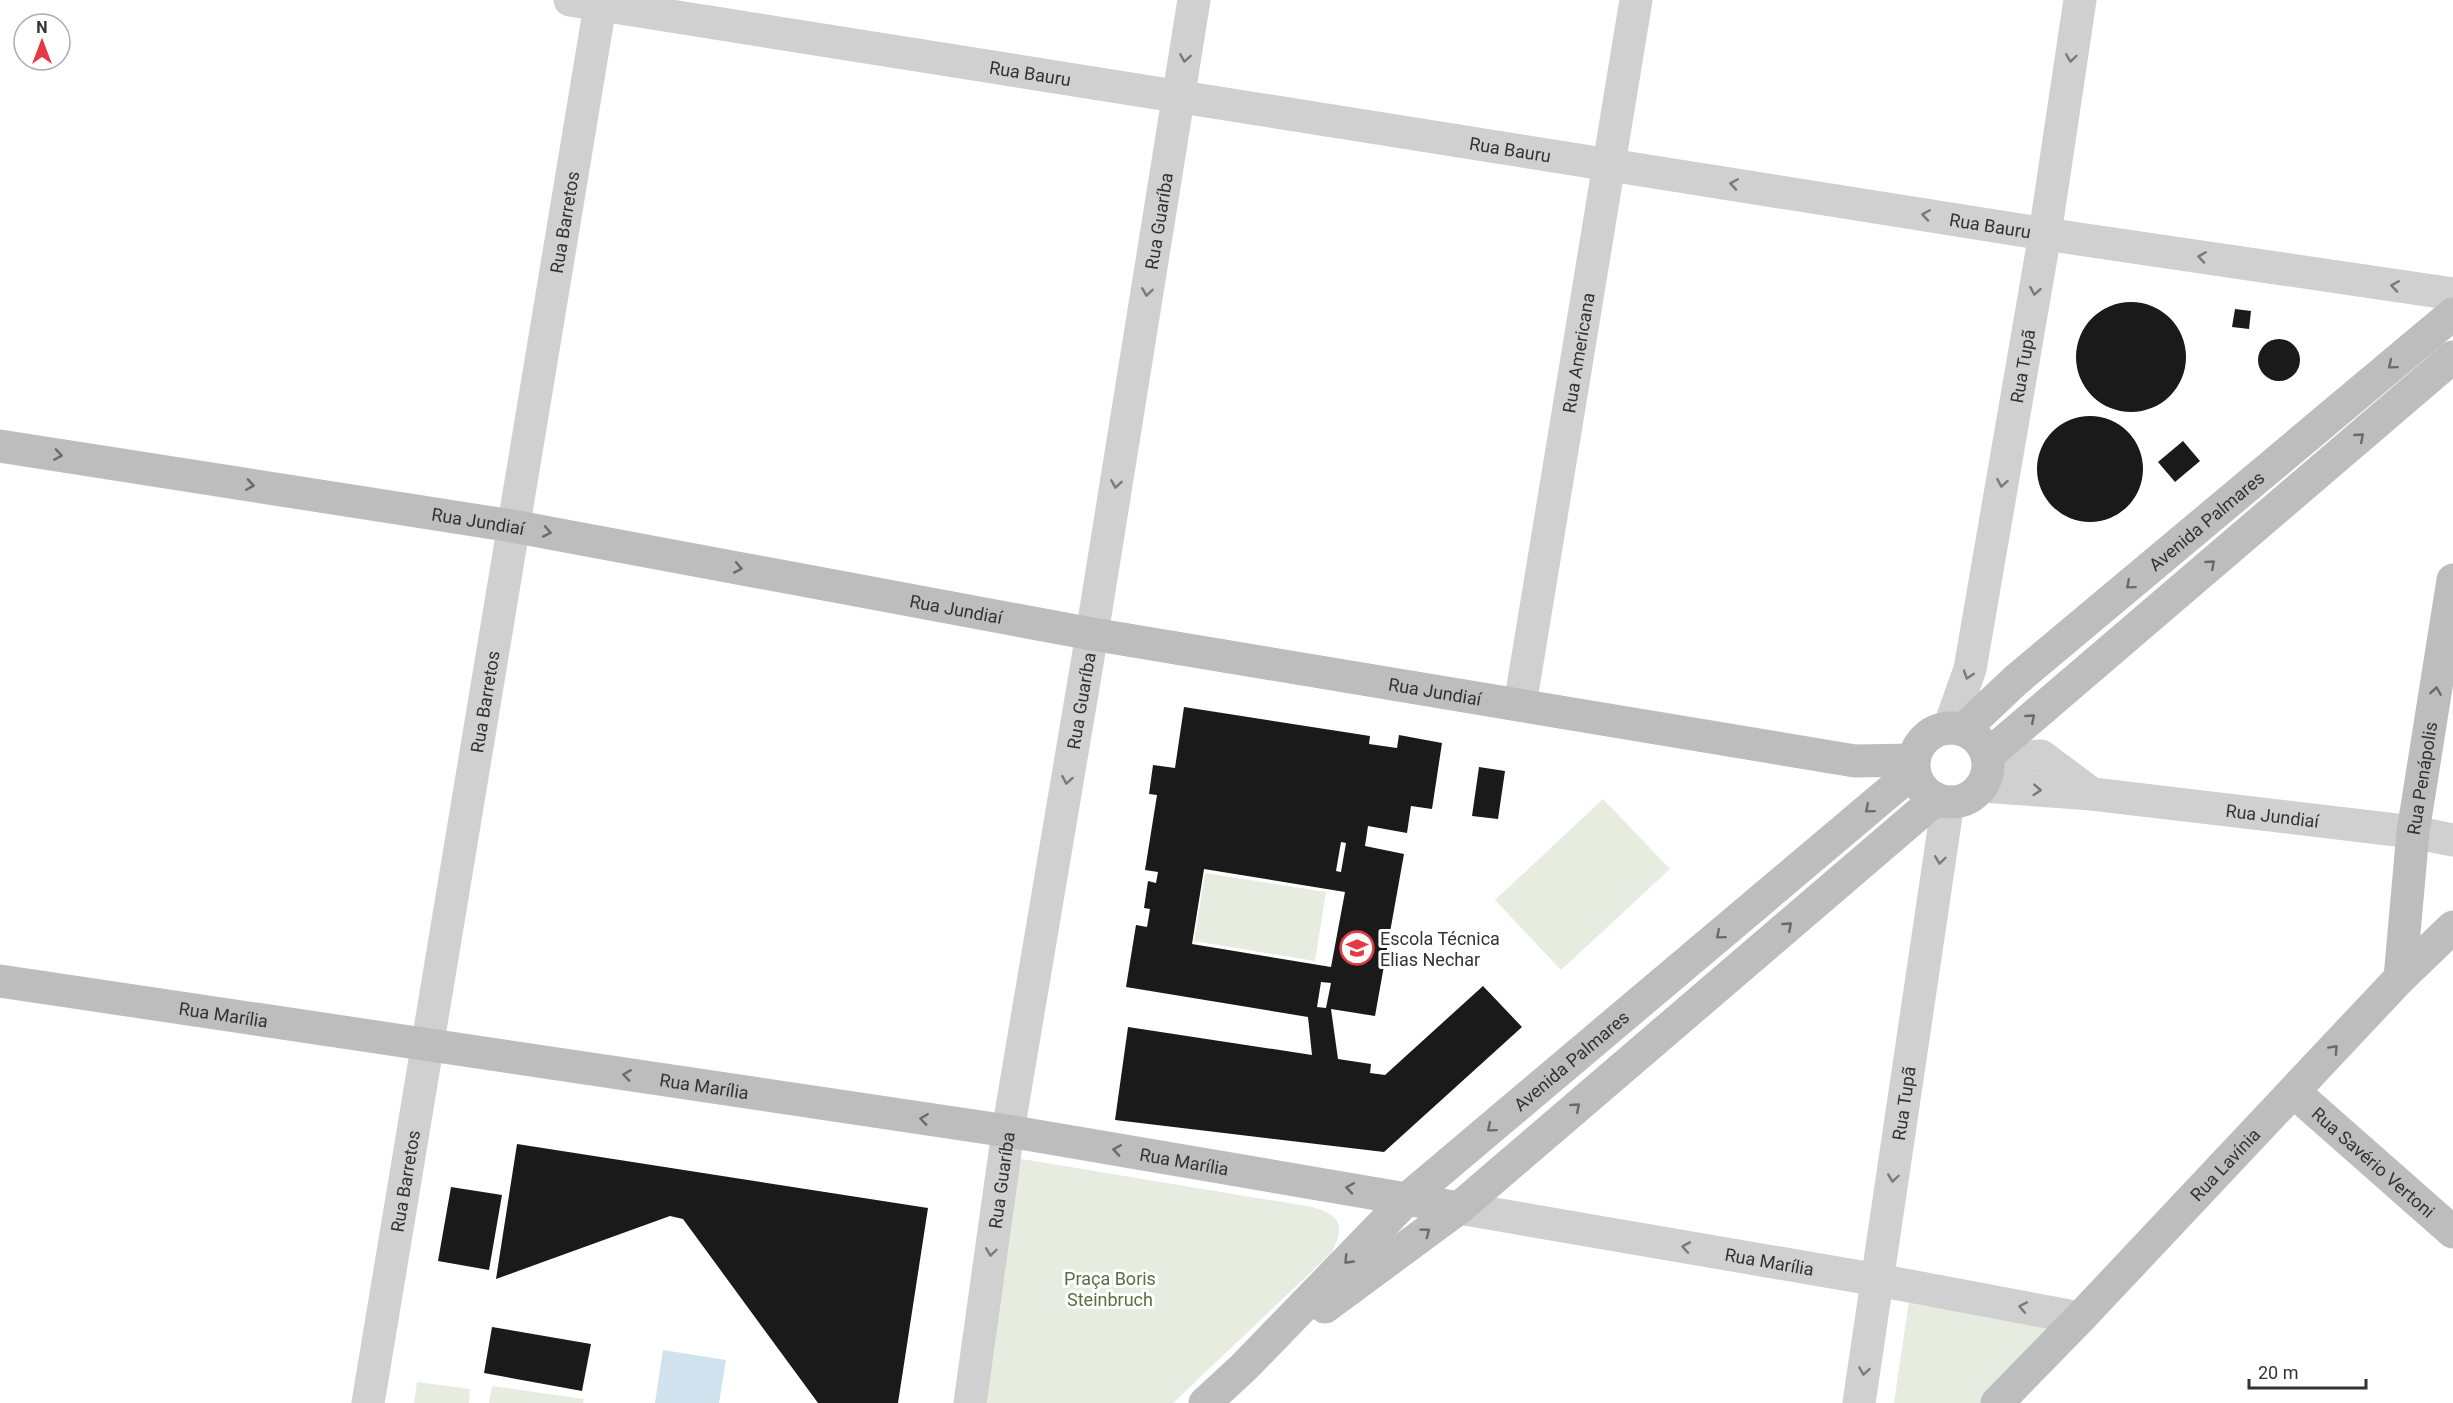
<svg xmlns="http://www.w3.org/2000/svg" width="2453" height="1403" font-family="Roboto,sans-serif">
<rect width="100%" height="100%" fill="#fff"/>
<path fill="#e6ecdf" d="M1603,799L1670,869L1561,970L1495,900Z
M1205,873L1326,892L1315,961L1194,941Z
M1022,1159L1312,1207C1341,1215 1345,1225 1332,1252L1173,1403H984L1013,1166Z
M1910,1294L2061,1325L1981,1403H1894Z
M417,1382L470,1389L469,1403H414Z
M492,1386L584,1399L583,1403H489Z"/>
<path fill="#cfe2ee" d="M663,1350L726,1360L719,1403H655Z"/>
<path fill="#1a1a1a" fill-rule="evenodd" d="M2076 357a55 55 0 1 1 110 0a55 55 0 1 1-110 0Z
M2235,309L2251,311L2249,329L2232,327Z
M2258 360a21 21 0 1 1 42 0a21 21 0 1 1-42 0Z
M2037 469a53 53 0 1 1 106 0a53 53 0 1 1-106 0Z
M2183,441L2200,461L2175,482L2158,462Z
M1184,707L1370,736L1369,744L1397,748L1399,735L1442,743L1432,809L1411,806L1407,833L1368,826L1365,846L1404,854L1375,1016L1331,1009L1338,1059L1371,1064L1370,1073L1385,1075L1483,986L1522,1027L1384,1152L1115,1120L1128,1027L1312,1055L1308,1017L1126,987L1136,925L1147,927L1150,909L1144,908L1148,881L1156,883L1158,872L1145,870L1157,795L1149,794L1153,765L1175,768ZM1341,842L1346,843L1341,872L1336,871ZM1204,869L1345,892L1331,967L1192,944ZM1321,982L1331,983L1326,1008L1317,1007Z
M1479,767L1505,771L1498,819L1472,816Z
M517,1144L928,1208L898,1403H818L683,1219L670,1216L496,1279Z
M451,1187L502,1195L489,1270L438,1261Z
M492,1327L591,1344L582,1391L484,1373Z"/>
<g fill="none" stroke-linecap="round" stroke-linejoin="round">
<g stroke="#d0d0d0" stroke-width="33">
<path id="s1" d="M570,0L2045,234L2453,294"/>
<path id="s2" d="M1520,705L1636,0"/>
<path id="s3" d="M1949,728L1970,669L2045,234L2080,0"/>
<path d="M1988,760L2041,756L2092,794"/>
<path id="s4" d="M1982,786L2092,794L2413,832L2453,840"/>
<path id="s5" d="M1459,1208L1878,1280L2080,1318"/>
<path id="s6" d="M368,1403L601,0"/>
<path id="s7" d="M970,1403L1008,1131L1092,634L1194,0"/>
<path id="s8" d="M1859,1403L1948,802"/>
</g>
<g stroke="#bdbdbd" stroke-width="33">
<path id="s9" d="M0,446L512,526L1092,634L1855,761L1914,760"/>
<circle cx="1951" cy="765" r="37"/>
<path id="s10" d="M1963,730L2016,680L2453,314"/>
<path d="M1987,756L2453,357"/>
<path id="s11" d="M2400,978L2413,832L2453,580"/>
<path id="s12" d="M0,981L1008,1131L1459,1208"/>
<path id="s13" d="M2294,1092L2453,1232"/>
<path d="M1325,1307L1459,1208L1936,799"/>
<path id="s14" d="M1205,1403L1244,1367L1408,1198L1914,771"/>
<path id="s15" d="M1997,1403L2080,1318L2400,978L2453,927"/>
</g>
</g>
<defs><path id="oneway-chevron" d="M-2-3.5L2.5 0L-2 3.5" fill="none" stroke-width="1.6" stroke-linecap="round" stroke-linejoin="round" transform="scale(1.5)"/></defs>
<g stroke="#7a7a7a">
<use href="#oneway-chevron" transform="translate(1185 58) rotate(99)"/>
<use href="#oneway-chevron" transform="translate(2071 58) rotate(98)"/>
<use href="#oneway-chevron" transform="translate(1734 184) rotate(-171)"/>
<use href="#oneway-chevron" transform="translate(1926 215) rotate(-171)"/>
<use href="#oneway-chevron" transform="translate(2202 257) rotate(-171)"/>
<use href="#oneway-chevron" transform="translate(2395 286) rotate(-171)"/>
<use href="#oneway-chevron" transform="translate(2035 291) rotate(100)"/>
<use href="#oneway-chevron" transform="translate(1147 292) rotate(99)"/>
<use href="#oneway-chevron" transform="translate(2002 483) rotate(100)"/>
<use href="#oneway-chevron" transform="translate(1116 484) rotate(99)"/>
<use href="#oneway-chevron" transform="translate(1968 675) rotate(108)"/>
<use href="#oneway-chevron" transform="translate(1067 780) rotate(100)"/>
<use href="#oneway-chevron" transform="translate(2037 790) rotate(4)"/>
<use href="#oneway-chevron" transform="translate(1940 860) rotate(98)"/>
<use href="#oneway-chevron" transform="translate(1893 1178) rotate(98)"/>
<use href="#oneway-chevron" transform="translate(1686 1247) rotate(-170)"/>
<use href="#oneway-chevron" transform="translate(991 1252) rotate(98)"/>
<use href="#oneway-chevron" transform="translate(2023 1307) rotate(-169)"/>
<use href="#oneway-chevron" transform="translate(1864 1371) rotate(99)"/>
</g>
<g stroke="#6a6a6a">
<use href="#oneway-chevron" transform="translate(2392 365) rotate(140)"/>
<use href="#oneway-chevron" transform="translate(2360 437) rotate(-41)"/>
<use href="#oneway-chevron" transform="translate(58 455) rotate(9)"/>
<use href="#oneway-chevron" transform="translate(250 485) rotate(9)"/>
<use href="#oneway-chevron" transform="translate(547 532) rotate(11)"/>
<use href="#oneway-chevron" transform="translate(2211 564) rotate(-41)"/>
<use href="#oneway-chevron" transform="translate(738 568) rotate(11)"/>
<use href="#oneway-chevron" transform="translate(2130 585) rotate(140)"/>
<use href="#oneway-chevron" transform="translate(2436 691) rotate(-81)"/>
<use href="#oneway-chevron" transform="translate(2031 718) rotate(-41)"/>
<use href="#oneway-chevron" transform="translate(1869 809) rotate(140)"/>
<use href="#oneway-chevron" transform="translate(1788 926) rotate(-41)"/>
<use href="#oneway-chevron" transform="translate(1720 935) rotate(140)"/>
<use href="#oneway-chevron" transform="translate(2334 1049) rotate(-47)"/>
<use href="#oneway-chevron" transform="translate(627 1075) rotate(-172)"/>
<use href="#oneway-chevron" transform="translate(1576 1107) rotate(-41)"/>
<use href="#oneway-chevron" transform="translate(924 1119) rotate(-172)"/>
<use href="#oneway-chevron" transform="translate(1491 1128) rotate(140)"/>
<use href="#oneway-chevron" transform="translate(1117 1150) rotate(-171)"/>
<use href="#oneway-chevron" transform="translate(1350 1188) rotate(-171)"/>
<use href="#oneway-chevron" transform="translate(1426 1232) rotate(-37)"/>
<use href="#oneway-chevron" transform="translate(1348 1260) rotate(134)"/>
</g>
<defs>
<symbol id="university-ring" viewBox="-11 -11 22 22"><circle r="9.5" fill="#fff" stroke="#e63946" stroke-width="1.5"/><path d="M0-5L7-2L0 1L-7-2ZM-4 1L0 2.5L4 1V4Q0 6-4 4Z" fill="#e63946"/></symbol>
</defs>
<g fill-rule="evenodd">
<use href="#university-ring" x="1338" y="929" width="38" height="38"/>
</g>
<g text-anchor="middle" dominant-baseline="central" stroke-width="6" stroke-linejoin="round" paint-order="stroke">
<g font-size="18" fill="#333" stroke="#fff">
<text stroke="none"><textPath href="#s1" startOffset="466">Rua Bauru</textPath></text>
<text stroke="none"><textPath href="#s1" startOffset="952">Rua Bauru</textPath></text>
<text stroke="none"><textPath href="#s6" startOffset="1197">Rua Barretos</textPath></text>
<text stroke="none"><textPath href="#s7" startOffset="1197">Rua Guaríba</textPath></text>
<text stroke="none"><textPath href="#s1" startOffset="1438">Rua Bauru</textPath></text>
<text stroke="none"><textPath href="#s2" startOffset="357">Rua Americana</textPath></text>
<text stroke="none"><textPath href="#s3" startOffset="370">Rua Tupã</textPath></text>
<text stroke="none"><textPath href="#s10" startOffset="321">Avenida Palmares</textPath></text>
<text stroke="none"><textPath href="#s9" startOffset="484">Rua Jundiaí</textPath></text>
<text stroke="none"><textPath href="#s9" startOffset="970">Rua Jundiaí</textPath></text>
<text stroke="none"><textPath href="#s9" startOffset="1456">Rua Jundiaí</textPath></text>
<text stroke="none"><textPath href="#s6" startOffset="711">Rua Barretos</textPath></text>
<text stroke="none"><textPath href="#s7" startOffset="711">Rua Guaríba</textPath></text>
<text stroke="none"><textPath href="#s11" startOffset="201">Rua Penápolis</textPath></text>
<text stroke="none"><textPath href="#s4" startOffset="292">Rua Jundiaí</textPath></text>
<text stroke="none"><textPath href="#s12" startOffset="226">Rua Marília</textPath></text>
<text stroke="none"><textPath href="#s14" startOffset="502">Avenida Palmares</textPath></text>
<text stroke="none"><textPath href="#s12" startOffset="712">Rua Marília</textPath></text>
<text stroke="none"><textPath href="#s8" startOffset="303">Rua Tupã</textPath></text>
<text stroke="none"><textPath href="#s12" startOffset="1198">Rua Marília</textPath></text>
<text stroke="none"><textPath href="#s13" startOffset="106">Rua Savério Vertoni</textPath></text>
<text stroke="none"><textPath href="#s15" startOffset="330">Rua Lavínia</textPath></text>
<text stroke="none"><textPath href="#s6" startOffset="225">Rua Barretos</textPath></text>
<text stroke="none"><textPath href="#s7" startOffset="225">Rua Guaríba</textPath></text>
<text stroke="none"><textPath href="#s5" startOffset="315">Rua Marília</textPath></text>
</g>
<g font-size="18" fill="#333" stroke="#fff" text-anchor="start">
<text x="1380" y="938">Escola Técnica<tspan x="1380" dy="21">Elias Nechar</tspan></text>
</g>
<g font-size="18" fill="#56703f" stroke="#fff">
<text x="1110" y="1278">Praça Boris<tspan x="1110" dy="21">Steinbruch</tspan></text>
</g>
</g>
<g transform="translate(42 42)"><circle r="28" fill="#ffffff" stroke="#adadad" stroke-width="1.5"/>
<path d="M0-4.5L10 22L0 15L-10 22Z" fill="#e63946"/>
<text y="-9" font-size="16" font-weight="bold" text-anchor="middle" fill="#333333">N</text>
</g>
<path d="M2249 1379v9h117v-9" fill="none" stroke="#333333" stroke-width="3"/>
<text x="2258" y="1379" font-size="18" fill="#333333" stroke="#ffffff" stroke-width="4.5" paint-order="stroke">20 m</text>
</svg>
